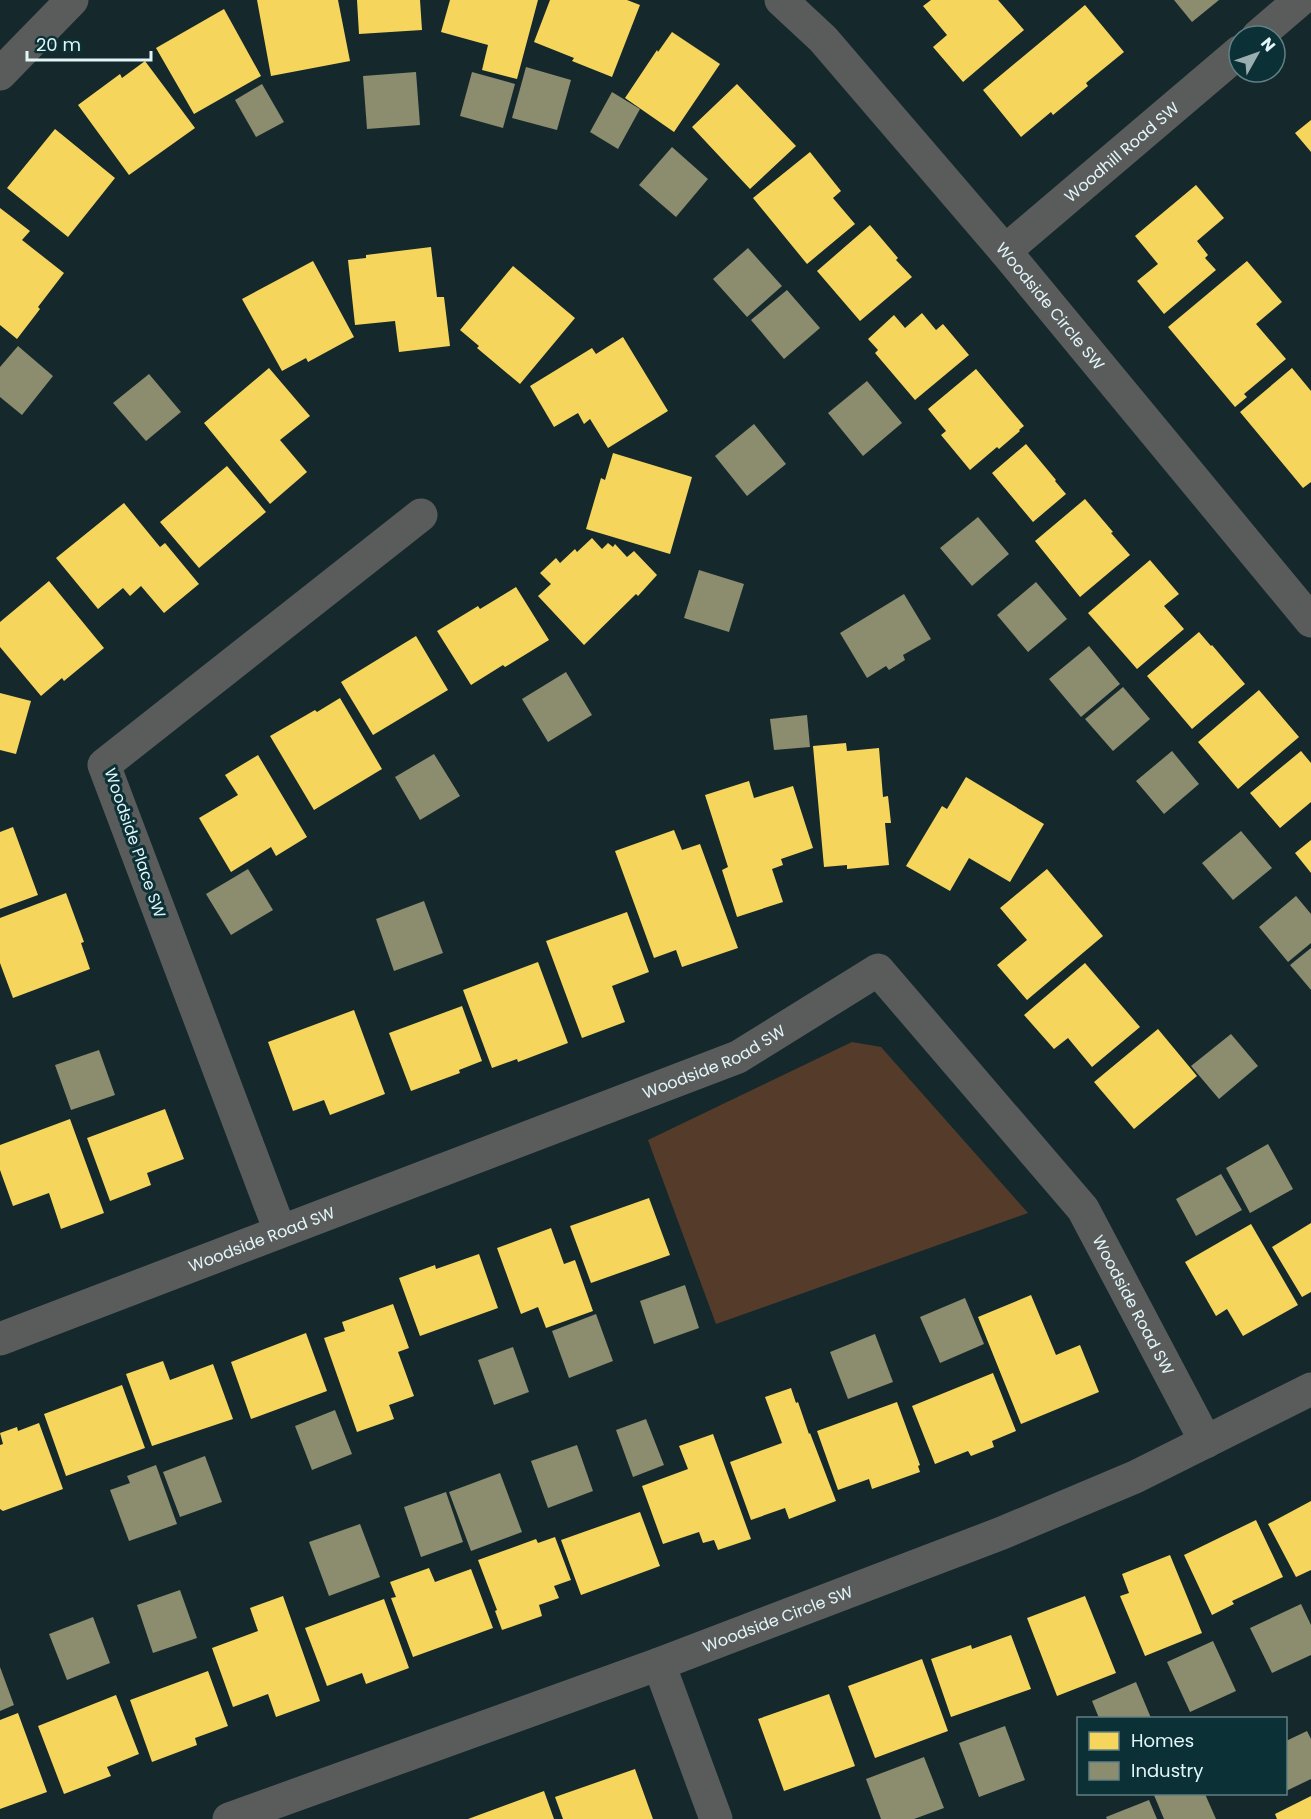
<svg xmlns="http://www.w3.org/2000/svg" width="1311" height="1819" font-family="Poppins,sans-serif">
<rect width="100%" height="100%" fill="#15292c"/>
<path fill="#553c2a" d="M852,1042L881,1047L1028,1213L716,1324L648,1140Z"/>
<path fill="#f6d55c" d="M257,0H338L350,61L271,76Z
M357,0H420L422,30L359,34Z
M450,0H538L517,79L482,70L488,45L441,32Z
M550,0H627L640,5L612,77L572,61L574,58L534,42Z
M931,0H998L1024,30L963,82L933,47L947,35L923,6Z
M1085,5L1124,52L1086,83L1088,86L1053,115L1051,112L1021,137L983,90Z
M224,9L261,76L194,114L156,48Z
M672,32L720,64L674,132L625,98L657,50L658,52Z
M145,61L195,128L129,175L78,105L120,74L122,78Z
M737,84L796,146L750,189L692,127Z
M1311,120V152L1295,133Z
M55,129L115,178L68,237L7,188Z
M810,152L841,191L833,198L855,224L807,264L753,198Z
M1196,185L1224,218L1197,241L1208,255L1205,258L1216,270L1164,314L1137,281L1158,264L1135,236Z
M0,208L30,231L22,240L64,273L38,307L40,309L17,339L0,325Z
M870,225L898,258L896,260L912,277L860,321L817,271Z
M431,247L437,297H444L450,346L399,352L395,321L355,325L348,260L366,258V255Z
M313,261L354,337L308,362L306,358L282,371L242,299Z
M1247,261L1282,302L1256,324L1286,359L1244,394L1247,397L1235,407L1168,327Z
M513,266L575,318L520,384L477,348L479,346L460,330Z
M922,313L936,330L943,324L969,355L915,400L875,353L878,350L868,339L894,315L905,328Z
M623,337L668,411L608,448L590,419L584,424L578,413L554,427L530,386L592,348L596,354Z
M269,368L310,416L280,440L307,472L270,504L204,423Z
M1292,368L1311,391V482L1303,488L1240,412Z
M976,369L1024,426L1019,430L1020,431L999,449L997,447L970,470L941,435L946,431L928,409Z
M1026,444L1056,480L1055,481L1066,494L1033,522L992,473Z
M613,453L692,477L670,554L586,529L601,478L605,480Z
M227,466L266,512L199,568L160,522Z
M1085,499L1113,532L1111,533L1130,555L1080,597L1035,541Z
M124,503L160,547L165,543L199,584L164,613L141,586L130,596L123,588L98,609L56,558Z
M592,538L602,549L608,543L613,547L615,544L627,557L634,551L657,575L638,596L636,594L584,645L538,596L551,584L540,573L556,558L560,563L575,549L577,552Z
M1150,560L1179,594L1164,606L1184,629L1137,669L1088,613Z
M49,581L104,648L64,681L62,678L41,696L0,647V622Z
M516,587L549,640L505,667L503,665L471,685L437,631L478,606L480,609Z
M1199,632L1211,646L1212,645L1245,684L1192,729L1147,676Z
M416,636L448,690L373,735L341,682Z
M1259,690L1299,737L1238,789L1198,742Z
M0,693L31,701L16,754L0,750Z
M340,698L382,769L314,810L270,736L315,710L317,712Z
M846,743L847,751L879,748L883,797L888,796L891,823H885L889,865L847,869V865L824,867L813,746Z
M1301,751L1311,763V802L1280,828L1250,793Z
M258,755L307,837L276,856L271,847L231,872L199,818L238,795L225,775Z
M966,777L1044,824L1010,882L969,858L950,891L906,866L942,806L947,809Z
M749,781L754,798L793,786L813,848L781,859L783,865L772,869L783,902L737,917L722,870L728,867L705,795Z
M13,827L38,895L0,909V832Z
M674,830L682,850L700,844L738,948L682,967L676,950L654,958L615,851Z
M1311,840V873L1295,853Z
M1047,869L1103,936L1027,1000L997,965L1027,940L1000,908Z
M66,893L84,942L81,943L90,969L13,998L0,963V918Z
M627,912L649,972L612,986L625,1022L582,1038L546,941Z
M538,962L568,1043L518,1062L517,1059L492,1068L463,990Z
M1085,963L1140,1027L1092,1067L1068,1038L1054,1049L1024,1015Z
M462,1006L482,1061L459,1070L460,1073L411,1091L389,1033Z
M354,1010L385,1094L330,1115L324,1100L293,1111L268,1042Z
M1158,1029L1197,1076L1134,1129L1094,1082Z
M165,1109L184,1159L147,1173L151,1185L110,1201L87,1138Z
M70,1119L104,1213L61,1229L49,1193L13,1206L0,1170V1145Z
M649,1198L670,1255L591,1283L570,1226Z
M1311,1223V1292L1302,1297L1272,1247Z
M1251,1224L1298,1305L1243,1336L1227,1309L1216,1316L1185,1262Z
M551,1228L564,1264L575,1260L593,1311L546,1328L538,1307L521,1314L497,1248Z
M479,1254L498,1308L420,1336L399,1278L435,1265L436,1269Z
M1031,1295L1056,1355L1080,1345L1099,1392L1021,1424L978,1317Z
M393,1304L409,1348L398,1352L414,1396L389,1405L394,1419L357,1432L324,1338L345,1331L342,1322Z
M306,1333L327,1391L251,1419L231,1362Z
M163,1361L170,1380L213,1364L233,1419L152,1446L126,1374Z
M993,1373L1016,1431L992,1441L994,1447L971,1456L968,1451L935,1464L912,1406Z
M122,1385L145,1448L66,1476L44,1414Z
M791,1388L796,1403L798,1402L809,1434L810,1433L836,1501L789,1519L785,1508L751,1520L730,1462L782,1443L765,1397Z
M897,1402L920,1465L918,1466L920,1472L872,1489L869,1479L838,1490L817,1431Z
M39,1423L63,1489L3,1511L0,1509V1445L3,1444L0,1433L17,1427L18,1431Z
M713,1434L751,1539L718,1550L714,1540L703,1543L699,1532L663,1544L642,1486L688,1469L679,1446Z
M1311,1501V1570L1296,1577L1268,1524Z
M640,1512L660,1566L581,1595L561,1540Z
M1256,1520L1283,1577L1232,1601L1234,1604L1212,1615L1184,1555Z
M555,1537L571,1580L554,1586L559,1598L539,1605L542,1616L502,1630L495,1611L497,1610L478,1560L536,1539L538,1543Z
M1170,1555L1202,1633L1145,1656L1120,1596L1129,1593L1122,1574Z
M429,1568L435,1582L471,1569L493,1628L413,1657L391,1598L396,1597L390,1582Z
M283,1596L320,1701L276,1717L268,1694L233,1707L212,1648L258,1631L250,1608Z
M1085,1596L1116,1673L1057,1696L1027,1618Z
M384,1599L409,1668L366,1684L362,1673L327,1686L305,1628Z
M1011,1635L1031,1689L951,1717L931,1659L971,1645L972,1649Z
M922,1659L948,1731L875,1758L848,1686Z
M208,1671L228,1726L195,1738L197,1745L152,1762L130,1700Z
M829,1694L855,1766L784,1791L758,1719Z
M116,1695L139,1754L107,1767L111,1776L64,1794L38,1726Z
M18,1713L47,1792L0,1809V1720Z
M635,1769L653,1819H563L555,1797Z
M544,1791L554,1819H468Z
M1311,1796V1819H1277L1275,1814Z"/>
<path fill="#8c8c6e" d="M1174,0H1219L1192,22Z
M526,67L571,80L557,130L512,118Z
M416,72L420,125L367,129L363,76Z
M472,72L515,84L503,128L460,116Z
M262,84L284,122L256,137L235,100Z
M612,92L640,109L618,149L590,132Z
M672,147L708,179L676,217L639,185Z
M748,248L782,286L747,317L713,279Z
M787,290L820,328L784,359L751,320Z
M18,346L53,376L22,415L0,397V367Z
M149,374L181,412L146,441L113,403Z
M867,381L902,423L863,456L828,413Z
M754,424L786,464L747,496L715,456Z
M978,517L1009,554L972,586L940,548Z
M699,570L744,584L729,632L684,618Z
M1036,582L1067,619L1028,652L997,615Z
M904,594L931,639L903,655L905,660L889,670L886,666L867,678L840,633Z
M1089,646L1120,684L1081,717L1049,679Z
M566,672L592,715L548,742L522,699Z
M1123,687L1150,719L1113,751L1085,719Z
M807,715L810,747L774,750L770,719Z
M1172,751L1199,784L1164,814L1136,781Z
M434,754L460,796L420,820L395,777Z
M1241,831L1272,868L1233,900L1202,863Z
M248,869L273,910L231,935L206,894Z
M1296,896L1311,914V943L1288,962L1259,927Z
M424,901L443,953L394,971L376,919Z
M1311,948V990L1290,965Z
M1231,1034L1258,1066L1219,1099L1191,1066Z
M99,1050L115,1095L71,1110L55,1065Z
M1268,1144L1293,1189L1250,1213L1226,1168Z
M1221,1174L1242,1210L1196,1236L1176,1199Z
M685,1285L699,1328L654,1344L640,1301Z
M965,1298L984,1344L940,1363L920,1317Z
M596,1314L613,1361L569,1378L552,1331Z
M875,1334L893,1382L848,1399L830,1352Z
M513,1347L529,1392L494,1405L478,1360Z
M335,1410L352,1454L312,1470L295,1426Z
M646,1419L664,1465L633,1477L616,1430Z
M577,1445L593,1491L548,1508L531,1461Z
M205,1456L222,1502L180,1517L163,1472Z
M156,1465L177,1524L129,1541L110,1490L130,1483L127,1476Z
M500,1473L522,1532L471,1551L449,1492Z
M446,1492L463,1542L421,1557L404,1507Z
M360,1524L380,1577L329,1596L309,1542Z
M180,1590L197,1638L153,1653L137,1605Z
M1301,1604L1311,1625V1655L1272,1673L1250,1628Z
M93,1617L110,1663L67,1680L49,1634Z
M1213,1641L1236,1691L1190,1712L1167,1662Z
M0,1667L14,1705L0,1711Z
M1136,1682L1151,1718H1099L1092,1701Z
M1005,1726L1025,1780L979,1797L959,1743Z
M1307,1731L1311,1739V1779L1286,1791V1741Z
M924,1757L944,1808L914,1819H881L866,1779Z
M1159,1794H1205L1216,1819H1164L1154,1795Z
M1149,1800L1157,1819H1107L1106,1817Z"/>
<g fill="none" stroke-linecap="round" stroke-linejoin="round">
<g stroke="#5a5c5c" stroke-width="33">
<path id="s1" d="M781,0L823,39L1005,251L1311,621"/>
<path d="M1258,36L1300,0"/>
<path d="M0,74L72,0"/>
<path id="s2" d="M1005,251L1239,52"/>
<path d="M280,1231L104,765L421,515"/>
<path id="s3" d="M0,1339L738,1057L878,970L1083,1209L1206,1442"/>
<path d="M659,1664L716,1819"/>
<path id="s4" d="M229,1819L659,1664L1002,1533L1135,1477L1311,1389"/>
</g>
</g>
<g text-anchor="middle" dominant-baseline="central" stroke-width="6" stroke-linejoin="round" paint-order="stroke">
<g font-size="16" fill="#e2f6f9" stroke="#0b3036">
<text stroke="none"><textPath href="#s2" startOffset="153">Woodhill Road SW</textPath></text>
<text stroke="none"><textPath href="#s1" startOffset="408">Woodside Circle SW</textPath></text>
<text transform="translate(135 843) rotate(71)">Woodside Place SW</text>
<text stroke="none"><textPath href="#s3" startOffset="766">Woodside Road SW</textPath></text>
<text stroke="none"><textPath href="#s3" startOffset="280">Woodside Road SW</textPath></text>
<text stroke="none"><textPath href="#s3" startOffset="1378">Woodside Road SW</textPath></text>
<text stroke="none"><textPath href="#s4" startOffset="584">Woodside Circle SW</textPath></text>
</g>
</g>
<rect x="1077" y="1717" width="210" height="78" fill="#0b3036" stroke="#617f84" stroke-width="1.5"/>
<rect x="1089" y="1732" width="30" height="18" fill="#f6d55c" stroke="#617f84" stroke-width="1.5"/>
<text x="1131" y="1747" font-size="18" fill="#e2f6f9">Homes</text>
<rect x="1089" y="1762" width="30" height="18" fill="#8c8c6e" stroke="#617f84" stroke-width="1.5"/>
<text x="1131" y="1777" font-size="18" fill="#e2f6f9">Industry</text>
<g transform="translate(1257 54) rotate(50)"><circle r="28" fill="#0b3036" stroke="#617f84" stroke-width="1.5"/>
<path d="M0-4.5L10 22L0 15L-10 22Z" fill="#9aaeb1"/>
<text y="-9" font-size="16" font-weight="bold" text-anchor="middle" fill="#e2f6f9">N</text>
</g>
<path d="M27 51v9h124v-9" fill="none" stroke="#e2f6f9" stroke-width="3"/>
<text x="36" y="51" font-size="18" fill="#e2f6f9" stroke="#0b3036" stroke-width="4.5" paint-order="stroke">20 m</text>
</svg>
